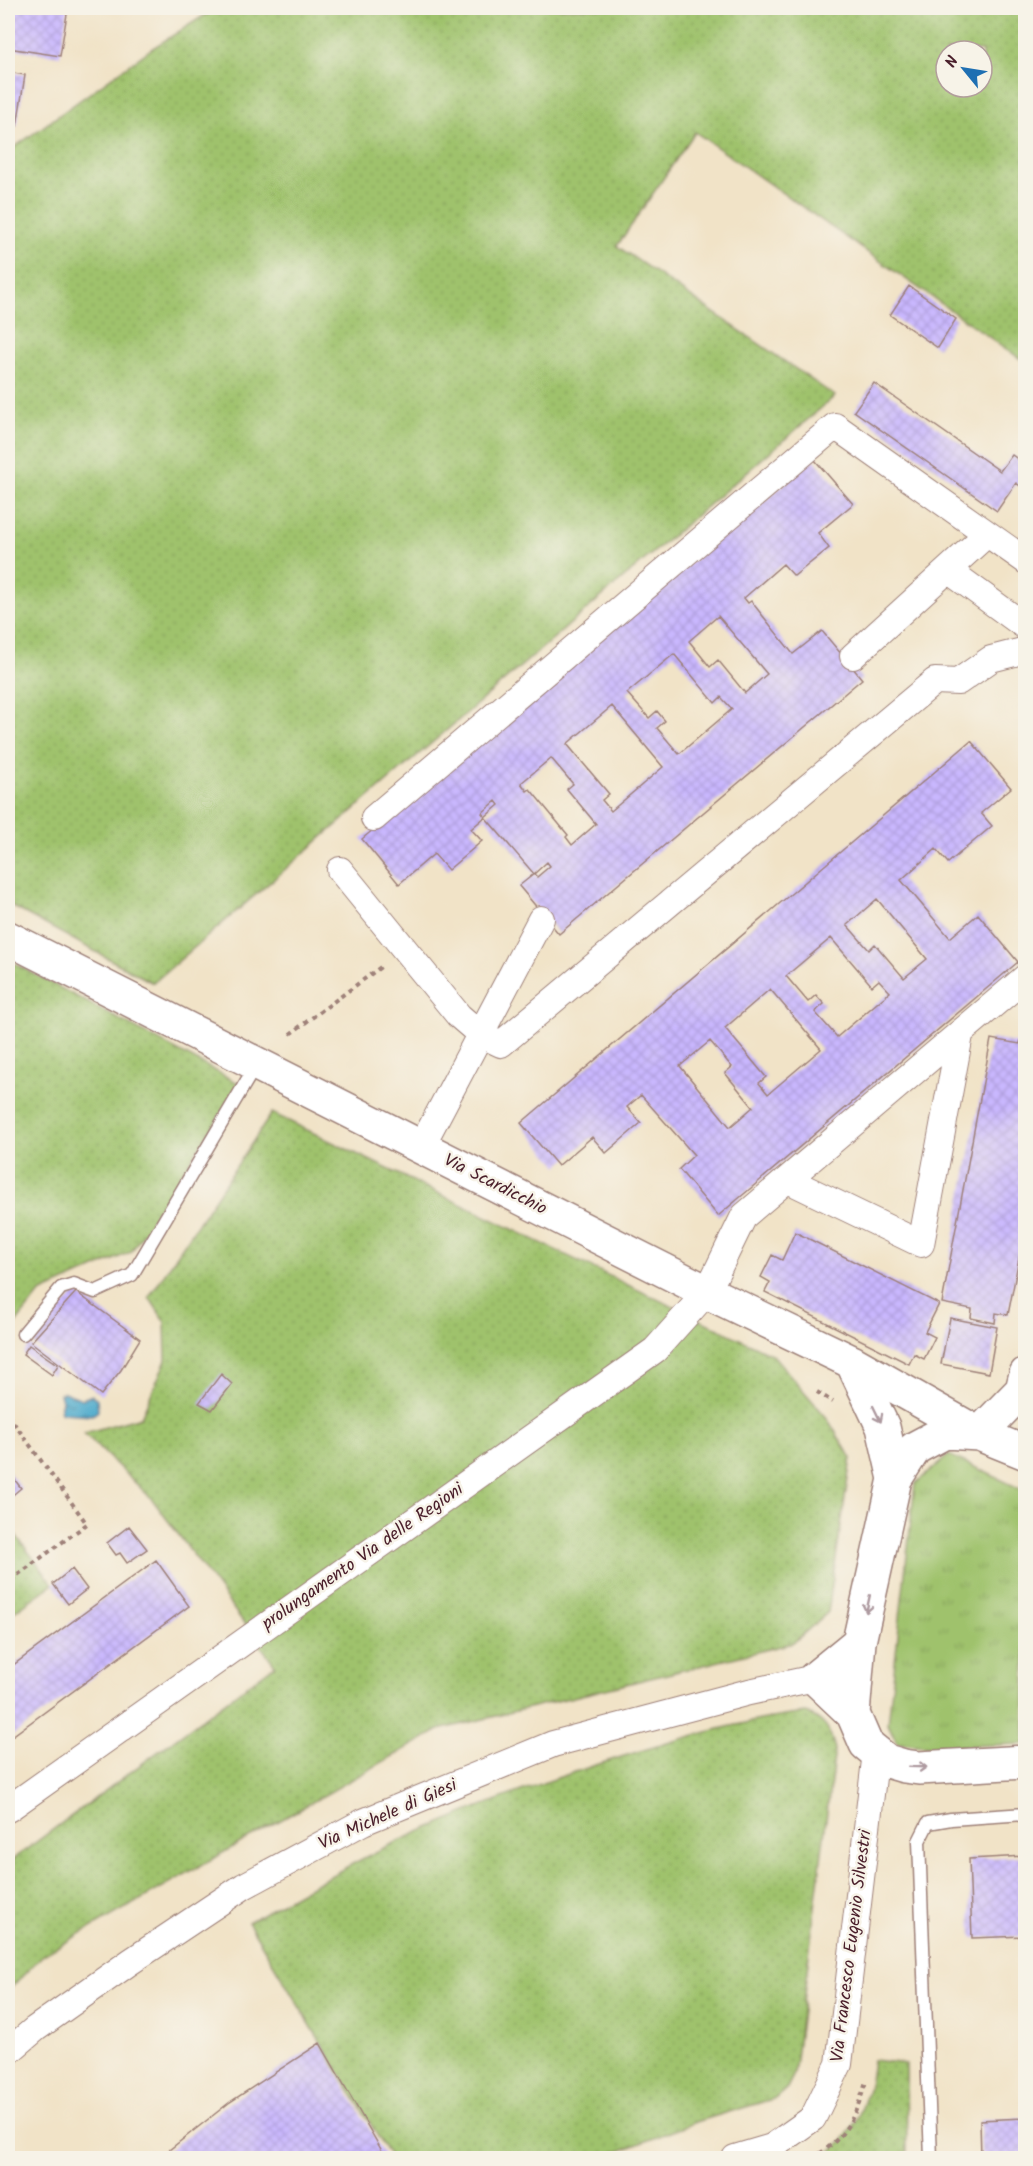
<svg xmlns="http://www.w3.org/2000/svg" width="1033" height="2166" font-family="Kalam,sans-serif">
<defs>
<pattern id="grass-dots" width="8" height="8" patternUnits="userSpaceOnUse" patternTransform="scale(1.5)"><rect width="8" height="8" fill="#9fc26c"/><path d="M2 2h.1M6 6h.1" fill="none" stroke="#8aa65e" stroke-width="1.8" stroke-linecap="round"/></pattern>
<pattern id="park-tufts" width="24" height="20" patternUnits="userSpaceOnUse" patternTransform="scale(1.5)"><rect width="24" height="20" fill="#9fc26c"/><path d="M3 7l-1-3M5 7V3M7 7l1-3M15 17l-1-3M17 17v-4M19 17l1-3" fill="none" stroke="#8aa65e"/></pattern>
<pattern id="water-ripples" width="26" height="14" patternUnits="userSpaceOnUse" patternTransform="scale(1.5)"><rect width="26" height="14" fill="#4eaacc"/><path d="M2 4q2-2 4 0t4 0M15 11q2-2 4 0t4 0" fill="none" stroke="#438aa6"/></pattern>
<pattern id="building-cross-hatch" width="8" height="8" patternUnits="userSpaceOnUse" patternTransform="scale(1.5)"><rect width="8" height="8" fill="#c9b7fe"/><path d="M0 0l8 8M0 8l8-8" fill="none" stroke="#ae9dda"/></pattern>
</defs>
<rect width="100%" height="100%" fill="#f7f3e8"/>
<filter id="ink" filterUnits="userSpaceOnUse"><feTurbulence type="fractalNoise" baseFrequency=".0167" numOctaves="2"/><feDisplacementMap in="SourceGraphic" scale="12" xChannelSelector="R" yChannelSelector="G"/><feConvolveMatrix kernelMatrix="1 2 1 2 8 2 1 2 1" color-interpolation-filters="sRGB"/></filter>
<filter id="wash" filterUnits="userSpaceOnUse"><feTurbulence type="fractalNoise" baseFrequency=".008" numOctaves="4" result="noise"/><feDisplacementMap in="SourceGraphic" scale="24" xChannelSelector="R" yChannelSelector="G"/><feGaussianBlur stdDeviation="1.35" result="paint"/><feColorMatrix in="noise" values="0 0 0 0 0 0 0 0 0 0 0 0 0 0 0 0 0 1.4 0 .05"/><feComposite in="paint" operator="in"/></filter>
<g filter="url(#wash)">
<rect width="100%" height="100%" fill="#f1e3c7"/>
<path fill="url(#grass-dots)" stroke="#74704c" stroke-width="1.5" fill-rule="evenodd" d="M216,8H1025V362L695,132L617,246L835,396L153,983L8,904V152L151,49ZM946,51H982V87H946Z
M8,960L240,1084L131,1252L40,1293L8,1333Z
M272,1113L773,1355L827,1418L851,1458L828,1612L793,1643L439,1730L43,1955L8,1991V1863L275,1665L152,1499L84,1433L141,1417L166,1360L165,1322L149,1297Z
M8,1525L53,1584L8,1616Z
M807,1713C825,1721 830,1730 835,1749L794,2074L787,2088L776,2098L699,2121L601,2158H391L248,1922C294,1896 340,1869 388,1846C464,1811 541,1782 621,1757C682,1738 743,1720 807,1713Z
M873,2060L906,2064L907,2158H823V2157C857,2135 869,2098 873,2060Z"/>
<path fill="url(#park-tufts)" stroke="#74704c" stroke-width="1.5" d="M949,1455L1025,1491V1744L935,1747L897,1743L888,1724L915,1484Z"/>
<path fill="url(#water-ripples)" stroke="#4c647c" stroke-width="1.5" d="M64,1392L82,1399L92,1395L97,1399L98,1411L93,1415L62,1413L60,1410L62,1401L60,1394Z"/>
<g id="blocks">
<path fill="url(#building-cross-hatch)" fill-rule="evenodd" d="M8,8H68L60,56L8,48L9,30H8Z
M8,72L25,75L17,126L8,125Z
M909,286L956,319L938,348L890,315Z
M874,383L1000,471L1012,455L1026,465V490L1016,483L997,511L854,411Z
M814,459L853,504L818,533L829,548L794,576L783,564L744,598L748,603L751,601L793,654L822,631L862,679L559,934L519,886L534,874L537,877L550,866L547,862L534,874L485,817L499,805L496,801L482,813L485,817L471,829L482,841L448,870L434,854L399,884L362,839ZM718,616L767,674L745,693L718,660L710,667L689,641ZM674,654L715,703L721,697L732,709L679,754L657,728L665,721L657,711L649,718L627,693ZM612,706L663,767L611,811L602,800L609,794L567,744ZM551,758L573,784L567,789L596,824L572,845L566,837L568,835L530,789L527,791L521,783Z
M971,741L1011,788L981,813L992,826L948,863L936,849L901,880L950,938L978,914L1018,962L718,1216L679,1169L694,1155L641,1095L627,1107L641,1123L606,1153L592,1137L558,1166L521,1123ZM877,899L927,959L904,978L875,944L869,950L847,925ZM831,938L872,986L879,980L890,992L837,1037L815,1012L824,1004L816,995L808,1002L786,976ZM770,989L821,1049L768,1094L759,1083L766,1077L725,1028ZM710,1041L732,1067L725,1073L753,1107L730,1127L680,1066Z
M1022,1034L1026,1035V1222L1008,1315L996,1313L995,1323L971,1318L972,1309L942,1303L991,1039L1020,1044Z
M795,1232L939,1304L925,1332L935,1337L924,1359L914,1354L909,1364L765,1292L770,1282L761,1277L772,1255L782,1260Z
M76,1292L140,1339L121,1370L101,1395L31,1342Z
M950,1318L997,1327L989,1373L941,1364Z
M29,1345L58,1365L52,1375L23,1354Z
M221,1374L232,1384L212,1410L199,1403Z
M8,1471L21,1488L8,1499Z
M129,1526L147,1549L127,1563L120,1553L116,1555L107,1543Z
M156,1560L189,1606L8,1739V1669Z
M72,1569L87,1589L68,1604L53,1584Z
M1026,1856V1936L972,1938L969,1859Z
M320,2043L386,2158H159L230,2102Z
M1026,2118V2158H981L980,2120Z"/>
</g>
</g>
<g filter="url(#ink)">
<use href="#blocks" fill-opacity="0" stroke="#9e8179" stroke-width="1.5"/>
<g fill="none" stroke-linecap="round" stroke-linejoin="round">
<defs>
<path id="lane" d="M23,1334L61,1288L74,1284L95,1292L132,1275L256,1065
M931,2158L919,1841L928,1823L951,1819L1026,1814"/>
<path id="street" d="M948,570L1026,627
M853,656L987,534
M374,818L835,426L1026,561
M340,870L459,1016L480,1034L501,1044L935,681L958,682L991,659L1026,650
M421,1147L541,919
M788,1180L921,1244L960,1035
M8,1809L655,1350L707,1292L744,1216L1026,977
M8,2052L35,2029L130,1962L244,1886L363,1822L553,1744L749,1692L815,1678
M735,2158L772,2147L813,2118L839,2064L876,1752"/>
<path id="secondary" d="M8,938L707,1292L852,1362L979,1434L1026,1453
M852,1362L883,1427L895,1479L859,1642L853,1714L866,1744L887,1761L904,1766L919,1768L1026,1762
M979,1434L1022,1390L1026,1374
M895,1479L915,1448L945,1432L979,1434
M853,1714L815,1678L859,1642"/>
</defs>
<use href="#lane" stroke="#9e8179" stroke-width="15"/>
<use href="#street" stroke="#9e8179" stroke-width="28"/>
<use href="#secondary" stroke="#9e8179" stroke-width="36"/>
<path stroke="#9e8179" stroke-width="4" stroke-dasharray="4.5 4.5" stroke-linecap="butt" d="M290,1034L382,966
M817,1392L833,1402
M8,1415L87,1524L8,1582
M812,2158C845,2140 856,2116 866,2081"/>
<use href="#lane" stroke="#fff" stroke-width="12"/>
<use href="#street" stroke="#fff" stroke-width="26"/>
<use href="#secondary" stroke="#fff" stroke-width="33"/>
</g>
<defs><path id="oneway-shaft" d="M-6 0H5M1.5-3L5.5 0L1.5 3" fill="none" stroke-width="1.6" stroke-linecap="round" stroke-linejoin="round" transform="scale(1.5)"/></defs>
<g stroke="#ae9aa0">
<use href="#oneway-shaft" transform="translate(877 1414) rotate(64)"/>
<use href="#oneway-shaft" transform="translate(868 1604) rotate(102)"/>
<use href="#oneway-shaft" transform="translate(918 1767) rotate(2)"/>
</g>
</g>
<g text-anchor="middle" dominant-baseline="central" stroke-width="5" stroke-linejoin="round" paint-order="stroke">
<g font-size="18" fill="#4a1f2b" stroke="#f7f3e8">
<text transform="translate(495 1185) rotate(27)">Via Scardicchio</text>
<text transform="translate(363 1557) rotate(-35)">prolungamento Via delle Regioni</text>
<text transform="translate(388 1815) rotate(-24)">Via Michele di Giesi</text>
<text transform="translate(852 1946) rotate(-83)">Via Francesco Eugenio Silvestri</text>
</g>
</g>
<rect width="1033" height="2166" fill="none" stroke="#f7f3e8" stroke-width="30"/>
<g transform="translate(964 69) rotate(300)"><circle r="28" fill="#f7f3e8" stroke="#b29e9c" stroke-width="1.5"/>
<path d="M0-4.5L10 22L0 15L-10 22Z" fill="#1f6fb2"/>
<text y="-9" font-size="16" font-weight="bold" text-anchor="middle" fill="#4a1f2b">N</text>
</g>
</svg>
